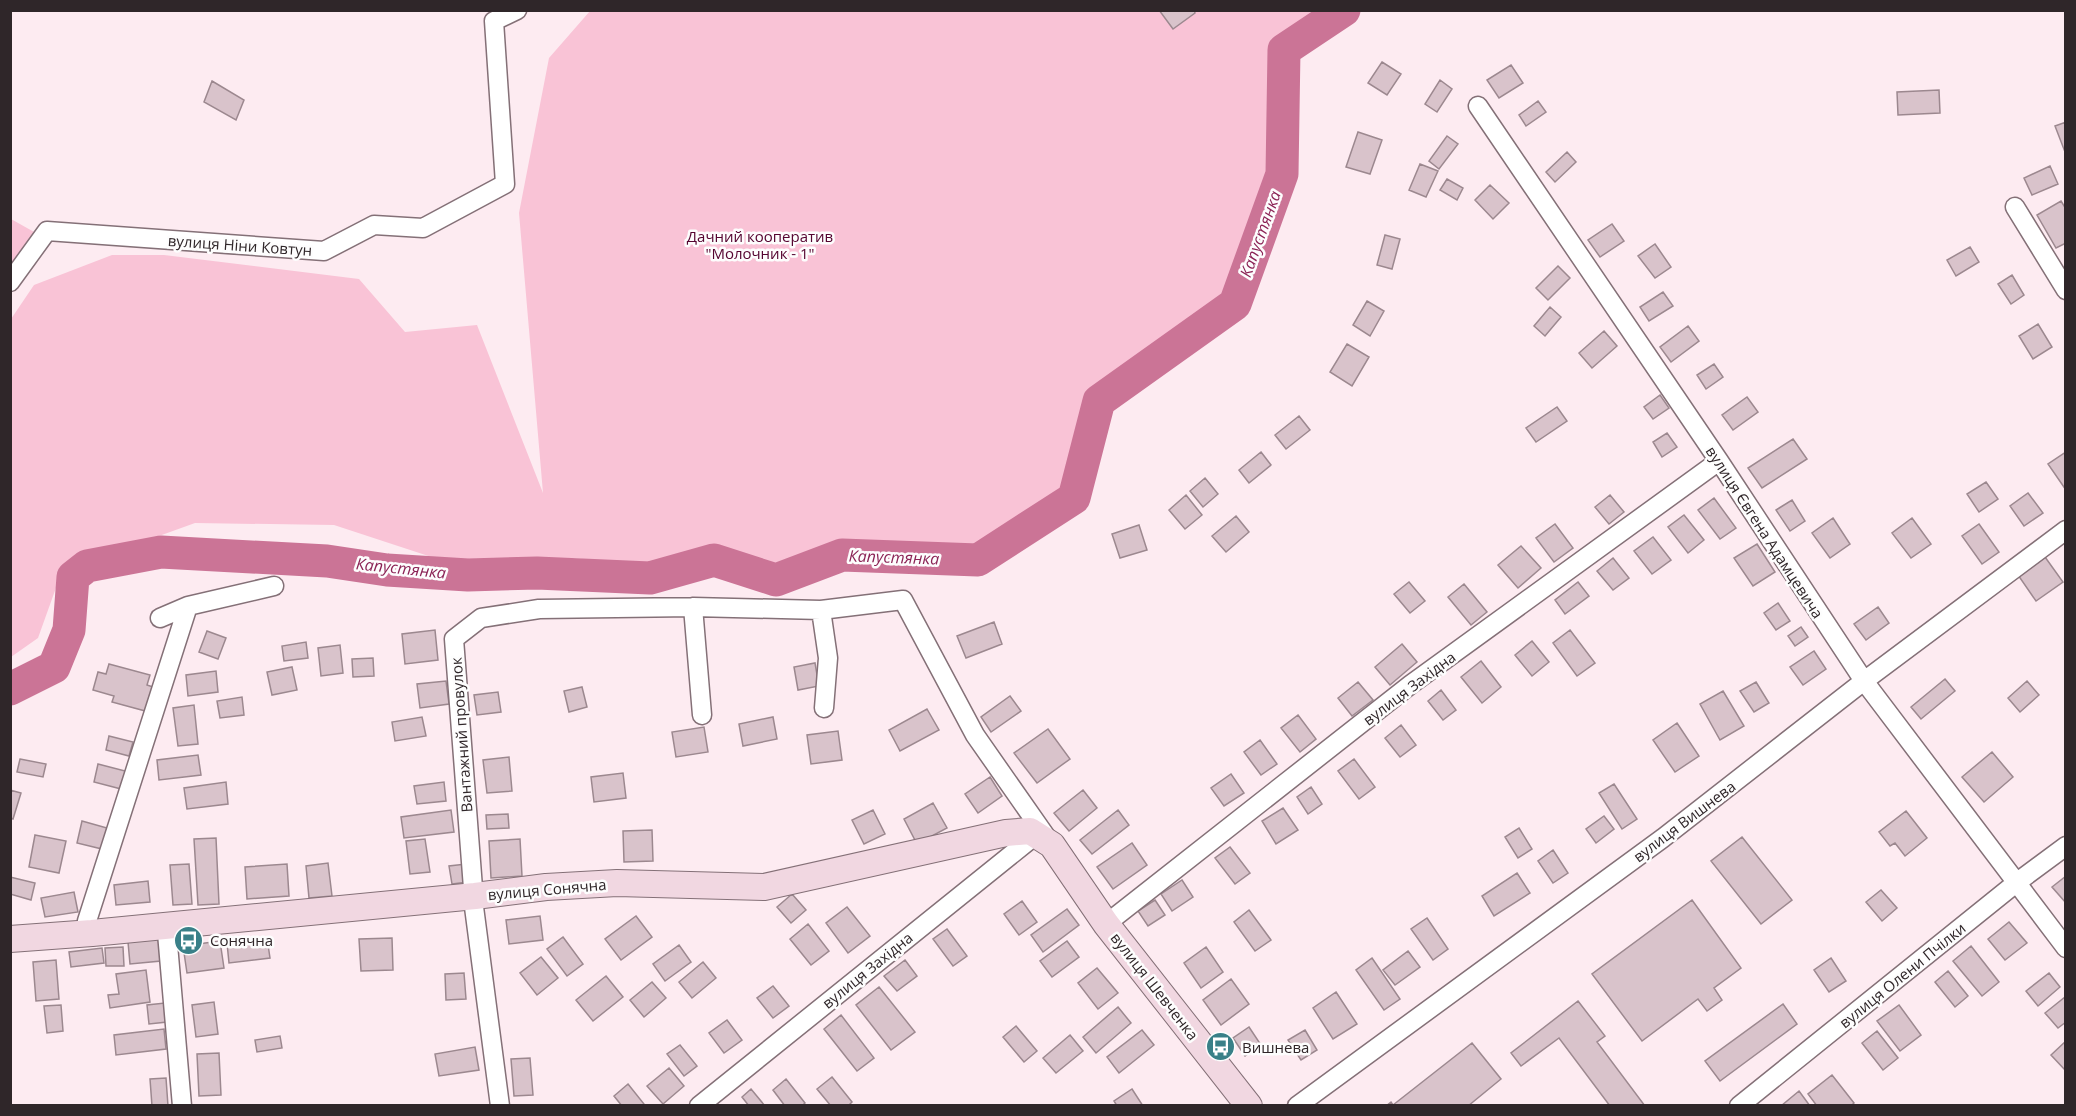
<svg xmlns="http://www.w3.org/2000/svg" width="2076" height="1116" font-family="'Open Sans',sans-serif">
<rect width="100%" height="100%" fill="#fdebf1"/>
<path fill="#f9c3d6" d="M590,11H1321L1274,38L1271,162L1233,285L1087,398L1064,485L976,547L844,541L772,567L714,545L645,567L575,558L462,567L334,525L195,523L62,571L38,638L11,657V319L34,285L112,255H164L359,279L405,332L477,325L543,493L519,213L549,58Z
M11,219L43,237L11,265Z"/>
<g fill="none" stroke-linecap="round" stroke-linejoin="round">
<path stroke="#cb7496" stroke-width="33" d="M10,689L54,667L69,630L73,577L87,566L161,552L327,561L387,570L468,575L537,573L650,578L714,560L776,580L842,555L978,560L1074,498L1099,401L1235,304L1282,174L1284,50L1344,10"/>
</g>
<path fill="#d9c3cb" stroke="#9c888f" stroke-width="1.5" d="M1159,10H1194L1195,13L1173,29Z
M1382,62L1401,74L1387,95L1368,83Z
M1511,65L1523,83L1499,98L1487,80Z
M1440,80L1452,89L1437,112L1425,104Z
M212,81L244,100L236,120L204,102Z
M1939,90L1940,113L1898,115L1897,92Z
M1538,101L1546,112L1526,126L1519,115Z
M2066,122V151L2065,152L2055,126Z
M1358,132L1382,140L1370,174L1346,167Z
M1447,136L1458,144L1439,169L1429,161Z
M1567,152L1576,162L1555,182L1546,172Z
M1420,164L1438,171L1426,197L1409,190Z
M2050,166L2058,184L2032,195L2024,178Z
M1447,179L1463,188L1457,200L1440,190Z
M1490,185L1509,203L1493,219L1475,200Z
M2061,201L2066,209V243L2056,248L2037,215Z
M1612,224L1624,241L1600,257L1588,240Z
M1385,235L1400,239L1392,269L1377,265Z
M1655,244L1671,267L1655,278L1638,256Z
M1970,247L1979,262L1956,276L1947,260Z
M1558,266L1570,278L1548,300L1536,288Z
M2012,275L2024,295L2011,304L1998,284Z
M1663,292L1673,306L1649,321L1640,307Z
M1367,301L1384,311L1370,336L1353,325Z
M1550,307L1561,317L1545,336L1534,326Z
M2038,324L2052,347L2033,359L2019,336Z
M1688,326L1699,341L1671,362L1660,347Z
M1604,331L1617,346L1592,368L1579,353Z
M1347,344L1369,357L1352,386L1330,372Z
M1714,364L1723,377L1706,389L1697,375Z
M1660,395L1669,408L1653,419L1644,407Z
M1747,397L1758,412L1733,430L1722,415Z
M1557,407L1567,421L1536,442L1526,428Z
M1299,416L1310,430L1286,449L1275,435Z
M1667,433L1677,447L1662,457L1653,442Z
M1793,439L1807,459L1762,488L1748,468Z
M1261,452L1271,465L1249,483L1239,470Z
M2066,452V490L2048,464Z
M1205,478L1218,494L1203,507L1190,491Z
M1986,482L1998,499L1979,512L1967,494Z
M2028,493L2043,513L2024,526L2010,506Z
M1186,495L1202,515L1185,529L1169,510Z
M1610,495L1624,512L1609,524L1595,507Z
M1714,498L1736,528L1720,539L1698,510Z
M1792,500L1805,521L1790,531L1776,510Z
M1684,515L1704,540L1688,553L1668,527Z
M1236,516L1249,532L1226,552L1212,536Z
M1833,518L1850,544L1830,558L1812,533Z
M1912,518L1931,544L1911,558L1892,533Z
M1555,524L1573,548L1554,562L1536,538Z
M1979,524L1999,552L1982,564L1962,536Z
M1139,525L1147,550L1120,558L1112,534Z
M1653,537L1671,560L1652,574L1634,551Z
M1757,544L1775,572L1753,586L1734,558Z
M1521,546L1541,568L1518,588L1498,565Z
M2045,557L2063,582L2036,601L2018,575Z
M1613,558L1629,578L1613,590L1597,571Z
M1409,582L1425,601L1410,613L1394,594Z
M1578,582L1589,596L1565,614L1555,600Z
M1464,584L1487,612L1471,625L1448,597Z
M1778,603L1790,621L1776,630L1764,613Z
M1878,607L1889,623L1866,640L1854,624Z
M994,622L1002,644L966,658L957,636Z
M1801,627L1808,637L1795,646L1788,636Z
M435,630L438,660L405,664L402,634Z
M1570,630L1595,663L1577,676L1553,643Z
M207,631L226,638L218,659L199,652Z
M1532,641L1549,662L1532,676L1515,655Z
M306,642L308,658L284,661L282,646Z
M1402,644L1417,662L1390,685L1375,667Z
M340,645L343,673L321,676L318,648Z
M1814,651L1826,669L1803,685L1790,667Z
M373,658L374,676L353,677L352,659Z
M1481,661L1501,687L1482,703L1461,677Z
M815,663L819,686L798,690L794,667Z
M109,664L150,675L147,685L156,688L149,712L112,702L114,696L93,690L98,672L106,674Z
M292,667L297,690L272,695L267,672Z
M216,671L218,692L188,696L186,675Z
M1945,679L1955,691L1921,719L1911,707Z
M446,681L449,704L420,708L417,684Z
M2027,681L2039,695L2020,712L2008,698Z
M1358,682L1373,700L1352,716L1338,698Z
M1756,682L1769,703L1754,712L1740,691Z
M582,687L587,707L569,712L564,691Z
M1441,690L1456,710L1443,720L1428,701Z
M1723,691L1744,726L1720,740L1700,704Z
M498,692L501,712L477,715L474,695Z
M1010,696L1021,711L991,732L981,717Z
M242,697L244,715L220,718L217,701Z
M194,705L198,744L178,746L173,708Z
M927,709L939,730L900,751L889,730Z
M1298,715L1316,739L1300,752L1281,728Z
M422,717L426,736L395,741L392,722Z
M773,717L777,739L743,746L739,724Z
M1677,723L1699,756L1675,772L1653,740Z
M1401,725L1416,745L1400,757L1385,738Z
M704,727L708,752L676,757L672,732Z
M1048,729L1070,759L1037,783L1014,753Z
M838,731L842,760L811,764L807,735Z
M109,736L133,742L129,756L106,750Z
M1260,740L1277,764L1261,775L1244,752Z
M1992,752L2013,777L1984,802L1962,777Z
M198,755L201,775L159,780L157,760Z
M509,757L512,791L487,793L483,760Z
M20,759L46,764L43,777L17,772Z
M1354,759L1375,787L1359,799L1338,771Z
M98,764L129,772L125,790L94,782Z
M623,773L626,798L594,802L591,777Z
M1231,774L1244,793L1224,806L1211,788Z
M990,777L1002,796L978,813L965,794Z
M226,782L228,804L187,809L184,788Z
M444,782L446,801L417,804L414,786Z
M1614,784L1637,819L1622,829L1599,793Z
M1311,787L1322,804L1308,814L1297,797Z
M10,790L21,793L13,819L10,818Z
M1083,790L1097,808L1069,831L1054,813Z
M933,803L947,828L917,844L904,819Z
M1283,808L1298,830L1276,844L1262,821Z
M451,810L454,832L404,838L401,817Z
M873,810L885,834L864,844L852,820Z
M1118,810L1129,825L1092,854L1080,840Z
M1906,811L1927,838L1905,856L1895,843L1890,846L1879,832Z
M508,814L509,828L487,829L486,815Z
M1604,816L1614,829L1596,843L1586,829Z
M82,821L107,828L102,849L77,843Z
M1519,828L1532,849L1518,858L1505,837Z
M652,830L653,861L624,862L623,831Z
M35,835L66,841L59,873L29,867Z
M1742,837L1792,900L1761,924L1711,861Z
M216,838L219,904L198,905L194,839Z
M425,839L430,872L410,874L406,841Z
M520,839L522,876L491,878L489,841Z
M1132,843L1147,865L1113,889L1097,867Z
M1230,847L1250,873L1235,884L1215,858Z
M1553,850L1568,873L1553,883L1538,861Z
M328,863L332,896L309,898L306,866Z
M189,864L192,904L173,905L170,865Z
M287,864L289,896L247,899L245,867Z
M466,864L468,882L452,884L449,866Z
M1517,873L1530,893L1494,916L1482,896Z
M2066,876V903L2052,887Z
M10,877L35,883L31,900L10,894Z
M1182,880L1193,897L1172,911L1161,894Z
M148,881L150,902L116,905L114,885Z
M1881,890L1897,908L1882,921L1866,902Z
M74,892L78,912L45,917L41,898Z
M792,894L806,910L791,923L777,907Z
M1155,900L1165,915L1148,926L1138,911Z
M1692,900L1741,968L1714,988L1722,1000L1707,1011L1698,999L1642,1041L1592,974Z
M1022,901L1037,922L1019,935L1004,914Z
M847,907L870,936L848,953L826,923Z
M1067,909L1079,925L1043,952L1031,935Z
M1249,910L1271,940L1255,951L1234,922Z
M540,916L543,940L509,944L506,920Z
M636,916L652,937L621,960L605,939Z
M1427,918L1448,949L1433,960L1411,929Z
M2009,922L2027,943L2005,960L1988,939Z
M808,924L829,951L811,965L790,939Z
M947,929L967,956L953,966L933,939Z
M563,937L583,964L567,976L547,949Z
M267,938L270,958L229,963L227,943Z
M392,938L393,970L361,971L359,939Z
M159,939L161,961L130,964L128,942Z
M220,941L224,968L187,973L183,946Z
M1067,941L1079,957L1052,977L1040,961Z
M679,945L691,962L665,981L653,964Z
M1971,946L1999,982L1982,996L1953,961Z
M123,947L124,966H106L105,948Z
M1206,947L1223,972L1201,988L1184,963Z
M102,948L104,963L71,967L69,952Z
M1408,951L1420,967L1395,985L1383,970Z
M541,957L558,978L537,995L520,973Z
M1372,958L1400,999L1384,1010L1356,970Z
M1831,958L1846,981L1829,992L1814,970Z
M56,960L59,999L36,1001L33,962Z
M905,960L917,976L897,991L884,976Z
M703,962L716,978L692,998L679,982Z
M1097,968L1118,993L1098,1009L1078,983Z
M146,970L150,1002L110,1008L108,995L119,994L116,974Z
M1948,971L1968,996L1955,1007L1935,982Z
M464,973L466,999L446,1000L445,974Z
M2049,973L2060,987L2038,1006L2026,991Z
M606,976L623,997L593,1021L576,1000Z
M1231,979L1249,1004L1221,1025L1203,1000Z
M652,982L666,998L644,1017L630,1000Z
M773,986L789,1006L773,1018L757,998Z
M879,987L915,1032L891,1050L856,1005Z
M1336,992L1357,1024L1333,1039L1313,1008Z
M2065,997L2066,1022L2058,1028L2045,1013Z
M1578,1001L1605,1036L1597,1042L1645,1106H1610L1559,1038L1521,1066L1511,1053Z
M214,1002L218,1034L196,1037L192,1005Z
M165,1003L167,1022L149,1024L147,1005Z
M1783,1004L1797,1024L1720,1081L1705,1061Z
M61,1005L63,1031L47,1033L44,1006Z
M1899,1005L1921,1035L1900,1051L1877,1021Z
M1118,1007L1131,1023L1096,1053L1083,1037Z
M841,1015L874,1058L857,1071L824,1029Z
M727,1020L742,1040L724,1053L709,1033Z
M1016,1026L1037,1051L1024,1062L1003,1037Z
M1249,1027L1261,1045L1245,1056L1233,1038Z
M164,1029L166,1049L116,1055L114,1035Z
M1142,1030L1154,1045L1119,1073L1107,1057Z
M1305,1030L1317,1050L1301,1060L1288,1040Z
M1877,1031L1898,1058L1883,1070L1862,1043Z
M1070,1035L1083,1051L1056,1073L1043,1058Z
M280,1036L282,1048L257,1052L255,1040Z
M2066,1041V1070H2065L2051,1055Z
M1472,1043L1501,1079L1468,1106H1386L1391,1102L1393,1105Z
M680,1045L697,1066L684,1076L667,1054Z
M475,1047L479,1070L439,1076L435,1054Z
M219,1053L221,1095L199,1096L197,1054Z
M530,1058L533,1095L514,1096L511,1059Z
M669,1068L684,1086L663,1104L647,1086Z
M1832,1075L1854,1103L1851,1106H1817L1808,1094Z
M832,1077L852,1102L848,1106H831L817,1089Z
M166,1078L168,1106H152L150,1079Z
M786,1079L805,1103L802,1106H785L773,1090Z
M628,1084L644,1104L643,1106H622L614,1096Z
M751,1089L765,1106H749L742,1097Z
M1132,1089L1143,1106H1117L1114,1101Z
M1799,1091L1810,1106H1781Z"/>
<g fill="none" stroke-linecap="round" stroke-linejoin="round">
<defs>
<path id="street" d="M1478,106L1719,461L1864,681L2066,948
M2015,207L2066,290
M10,282L47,231L324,251L374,225L423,228L505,184L494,21L517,10
M693,607L702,715
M821,610L828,658L824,708
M160,618L188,606L274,586
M1106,924L1410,685L1719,461
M164,927L167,933L182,1106
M92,933L87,921L188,606
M500,1106L474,907L475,896L473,888L454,639L481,618L539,609L693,607L821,610L903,600L975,735L1047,838
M699,1106L1027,842L1030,831
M1297,1106L1663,838L1864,681L2066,530
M1739,1106L2016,883L2066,846"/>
<path id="secondary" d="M10,939L92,933L475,896L546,887L617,883L764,887L1006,833L1030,831L1052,845L1106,924L1249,1106"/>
</defs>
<use href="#street" stroke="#847077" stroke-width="21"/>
<use href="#secondary" stroke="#847077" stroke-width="28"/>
<use href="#street" stroke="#fff" stroke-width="18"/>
<use href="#secondary" stroke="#f1d7e1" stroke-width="26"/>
</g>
<defs>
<symbol id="bus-disc" viewBox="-11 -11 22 22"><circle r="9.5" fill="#398088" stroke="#fdfdfd"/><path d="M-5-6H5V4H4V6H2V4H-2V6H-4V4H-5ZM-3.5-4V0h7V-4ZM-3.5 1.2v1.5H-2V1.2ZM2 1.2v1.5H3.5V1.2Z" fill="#fff"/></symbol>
</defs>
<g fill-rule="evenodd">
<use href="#bus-disc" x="172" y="924" width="33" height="33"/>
<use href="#bus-disc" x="1204" y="1030" width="33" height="33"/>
</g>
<g text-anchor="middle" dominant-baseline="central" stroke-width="5" stroke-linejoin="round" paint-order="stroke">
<g font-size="15" fill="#550430" stroke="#fdfdfd">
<text x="760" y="236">Дачний кооператив<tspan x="760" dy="17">"Молочник - 1"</tspan></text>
</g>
<g font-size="15" fill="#2f2629" stroke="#fdfdfd">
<text transform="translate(240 245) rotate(4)">вулиця Ніни Ковтун</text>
<text transform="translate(1765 532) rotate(57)">вулиця Євгена Адамцевича</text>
<text transform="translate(1409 688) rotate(-37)">вулиця Західна</text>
<text transform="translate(461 735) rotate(-94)">Вантажний провулок</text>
<text transform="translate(1684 821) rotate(-37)">вулиця Вишнева</text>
<text transform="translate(547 889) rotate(-5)">вулиця Сонячна</text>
<text transform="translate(867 970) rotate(-39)">вулиця Західна</text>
<text transform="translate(1902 975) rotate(-39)">вулиця Олени Пчілки</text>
<text transform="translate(1155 986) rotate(52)">вулиця Шевченка</text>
</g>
<g font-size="15" fill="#2f2629" stroke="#fdfdfd" text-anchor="start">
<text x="210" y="940">Сонячна</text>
<text x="1242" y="1047">Вишнева</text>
</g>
<g font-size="16" font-style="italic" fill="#8b2355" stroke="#fdfdfd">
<text transform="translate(1260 234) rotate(-70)">Капустянка</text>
<text transform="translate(894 557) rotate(2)">Капустянка</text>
<text transform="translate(401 568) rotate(6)">Капустянка</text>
</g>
</g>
<rect width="2076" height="1116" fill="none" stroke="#2f2629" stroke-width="24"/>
</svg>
